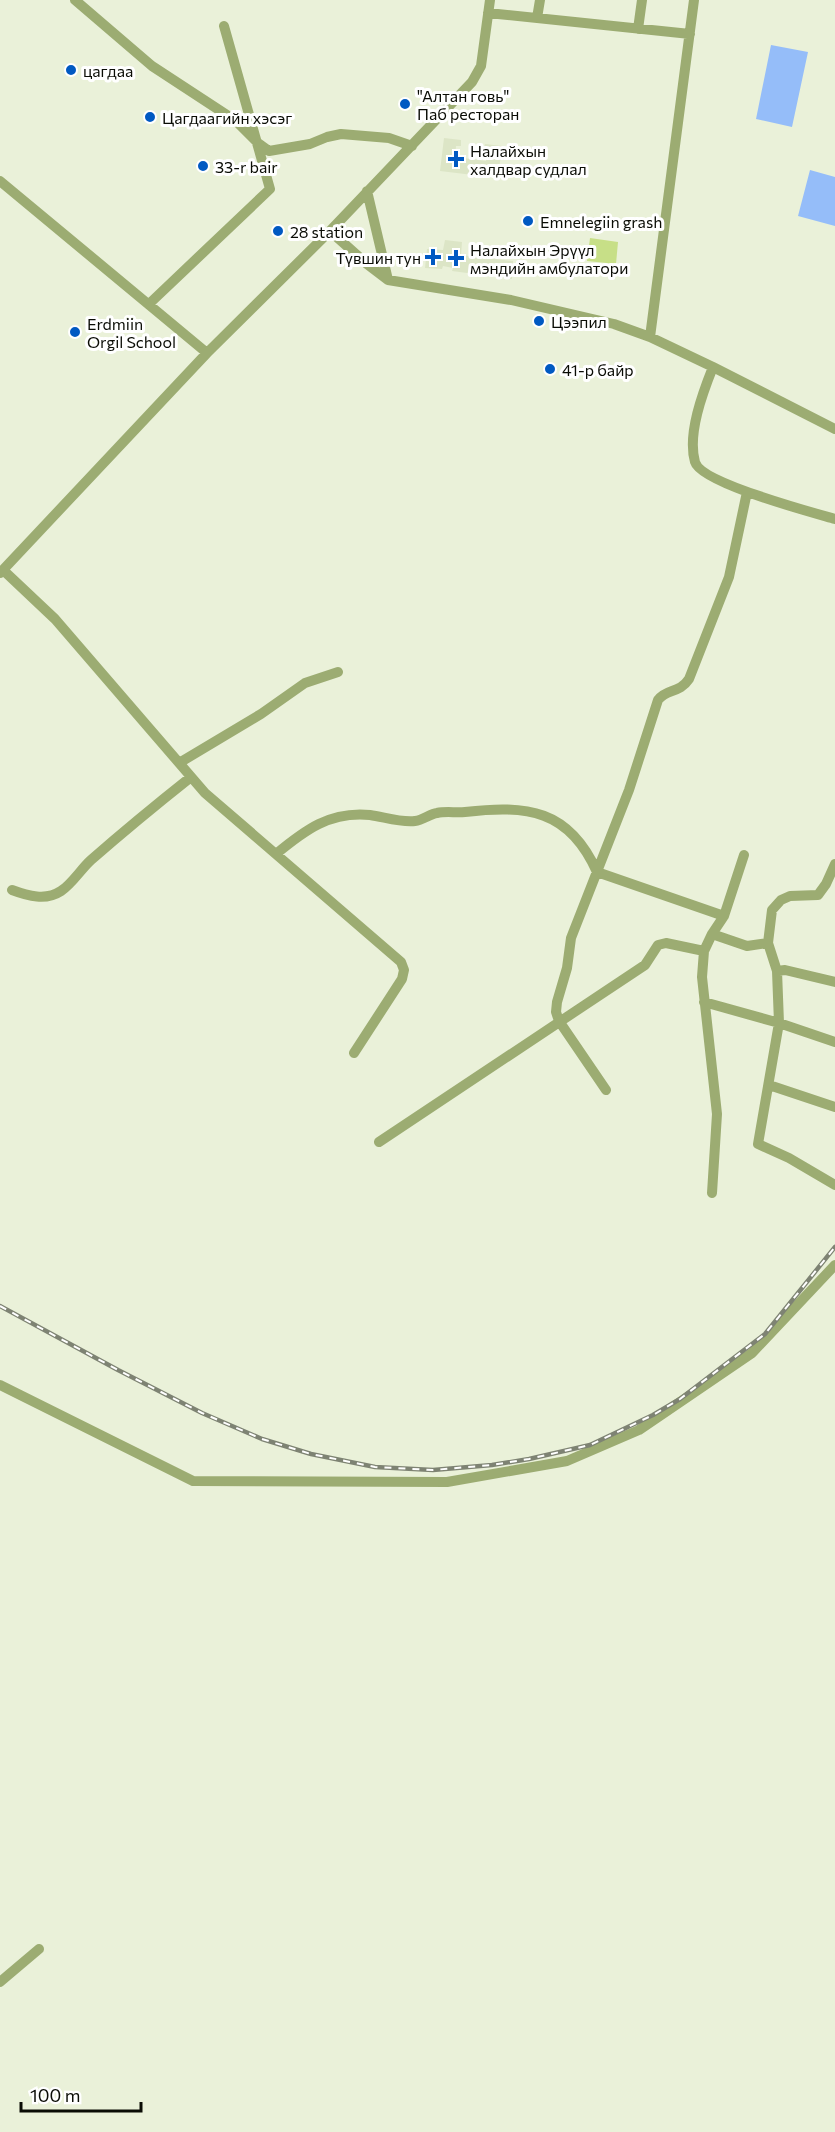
<svg xmlns="http://www.w3.org/2000/svg" width="835" height="2132" font-family="Commissioner,sans-serif">
<rect width="100%" height="100%" fill="#eaf1d9"/>
<path fill="#dce5c6" d="M444,138L461,140V146H456L455,157L486,161L488,151L484,150L485,144L502,146L498,178L440,171Z
M445,240L462,242L461,255L513,261L512,279L452,271L453,268L443,266L442,269L425,268L427,249L443,250Z"/>
<path fill="#c7df87" d="M590,238L618,242L616,264L587,261Z"/>
<path fill="#95bdf9" d="M771,45L808,52L792,127L756,119Z
M810,170L835,177V226L798,216Z"/>
<g fill="none" stroke-linecap="round" stroke-linejoin="round">
<path stroke="#9cac72" stroke-width="10" d="M75,0L152,66L236,121L258,143L269,151L310,144L327,137L341,134L389,138L412,146
M488,13L690,34
M537,18L540,0
M638,29L642,0
M0,181L207,353
M367,191L388,280
M330,231L367,264L388,280L511,300L614,324L650,337L713,367L835,429
M149,304L270,189L224,26
M650,337L694,0
M713,367C703,392 687,434 695,462C701,483 811,512 835,519
M3,570L55,619L205,793L401,962L404,970L402,979L354,1053
M0,573L207,353L330,231L472,82L481,66L490,0
M179,763L261,714L305,683L338,672
M276,854C305,830 330,811 370,815C384,817 402,823 415,821C423,820 430,814 437,813C446,811 456,813 465,812C527,805 569,809 597,872L724,916
M835,864L826,884L818,895L790,896L781,900L772,910L768,943L777,971L779,1023L758,1144L789,1158L835,1185
M12,890C28,896 46,901 61,891C72,884 81,869 91,860C123,832 157,804 191,777
M712,934L747,946L768,943
M777,971L785,970L835,982
M704,1002L779,1023L835,1042
M769,1085L835,1107
M606,1090L559,1021L556,1012L557,1002L567,968L571,938L629,790L658,700C667,688 679,694 689,679L729,577L747,492
M379,1142L645,965L658,945L666,943L704,951
M712,1193L717,1114L702,977L704,951L712,934L724,916L744,855
M0,1385L193,1481L447,1482L567,1461L639,1430L752,1353L835,1265
M0,1982L39,1949"/>
<defs>
<path id="rail" d="M0,1306L118,1370L202,1413L262,1439L311,1454L375,1467L433,1470L492,1465L529,1459L590,1445L653,1415L680,1399L765,1334L835,1247"/>
</defs>
<use href="#rail" stroke="#7e8373" stroke-width="4.5"/>
<use href="#rail" stroke="#fff" stroke-width="2" stroke-dasharray="7" stroke-linecap="butt"/>
</g>
<g fill="#0059c2" stroke="#fff" stroke-width="2">
<circle cx="71" cy="70" r="6"/>
<circle cx="405" cy="104" r="6"/>
<circle cx="150" cy="117" r="6"/>
<path d="M453 150h6v6h6v6h-6v6h-6v-6h-6v-6h6z"/>
<circle cx="203" cy="166" r="6"/>
<circle cx="528" cy="221" r="6"/>
<circle cx="278" cy="231" r="6"/>
<path d="M430 248h6v6h6v6h-6v6h-6v-6h-6v-6h6z"/>
<path d="M453 249h6v6h6v6h-6v6h-6v-6h-6v-6h6z"/>
<circle cx="539" cy="321" r="6"/>
<circle cx="75" cy="332" r="6"/>
<circle cx="550" cy="369" r="6"/>
</g>
<g text-anchor="middle" dominant-baseline="central" stroke-width="6" stroke-linejoin="round" paint-order="stroke">
<g font-size="16" fill="#0a0c05" stroke="#fff" text-anchor="start">
<text x="83" y="70">цагдаа</text>
<text x="417" y="95">"Алтан говь"<tspan x="417" dy="18">Паб ресторан</tspan></text>
<text x="162" y="117">Цагдаагийн хэсэг</text>
<text x="470" y="150">Налайхын<tspan x="470" dy="18">халдвар судлал</tspan></text>
<text x="215" y="166">33-r bair</text>
<text x="540" y="221">Emnelegiin grash</text>
<text x="290" y="231">28 station</text>
<text x="470" y="249">Налайхын Эрүүл<tspan x="470" dy="18">мэндийн амбулатори</tspan></text>
<text x="421" y="257" text-anchor="end">Түвшин тун</text>
<text x="551" y="321">Цээпил</text>
<text x="87" y="323">Erdmiin<tspan x="87" dy="18">Orgil School</tspan></text>
<text x="562" y="369">41-р байр</text>
</g>
</g>
<path d="M21 2102v9h120v-9" fill="none" stroke="#0a0c05" stroke-width="3"/>
<text x="30" y="2102" font-size="18" fill="#0a0c05" stroke="#ffffff" stroke-width="4.5" paint-order="stroke">100 m</text>
</svg>
